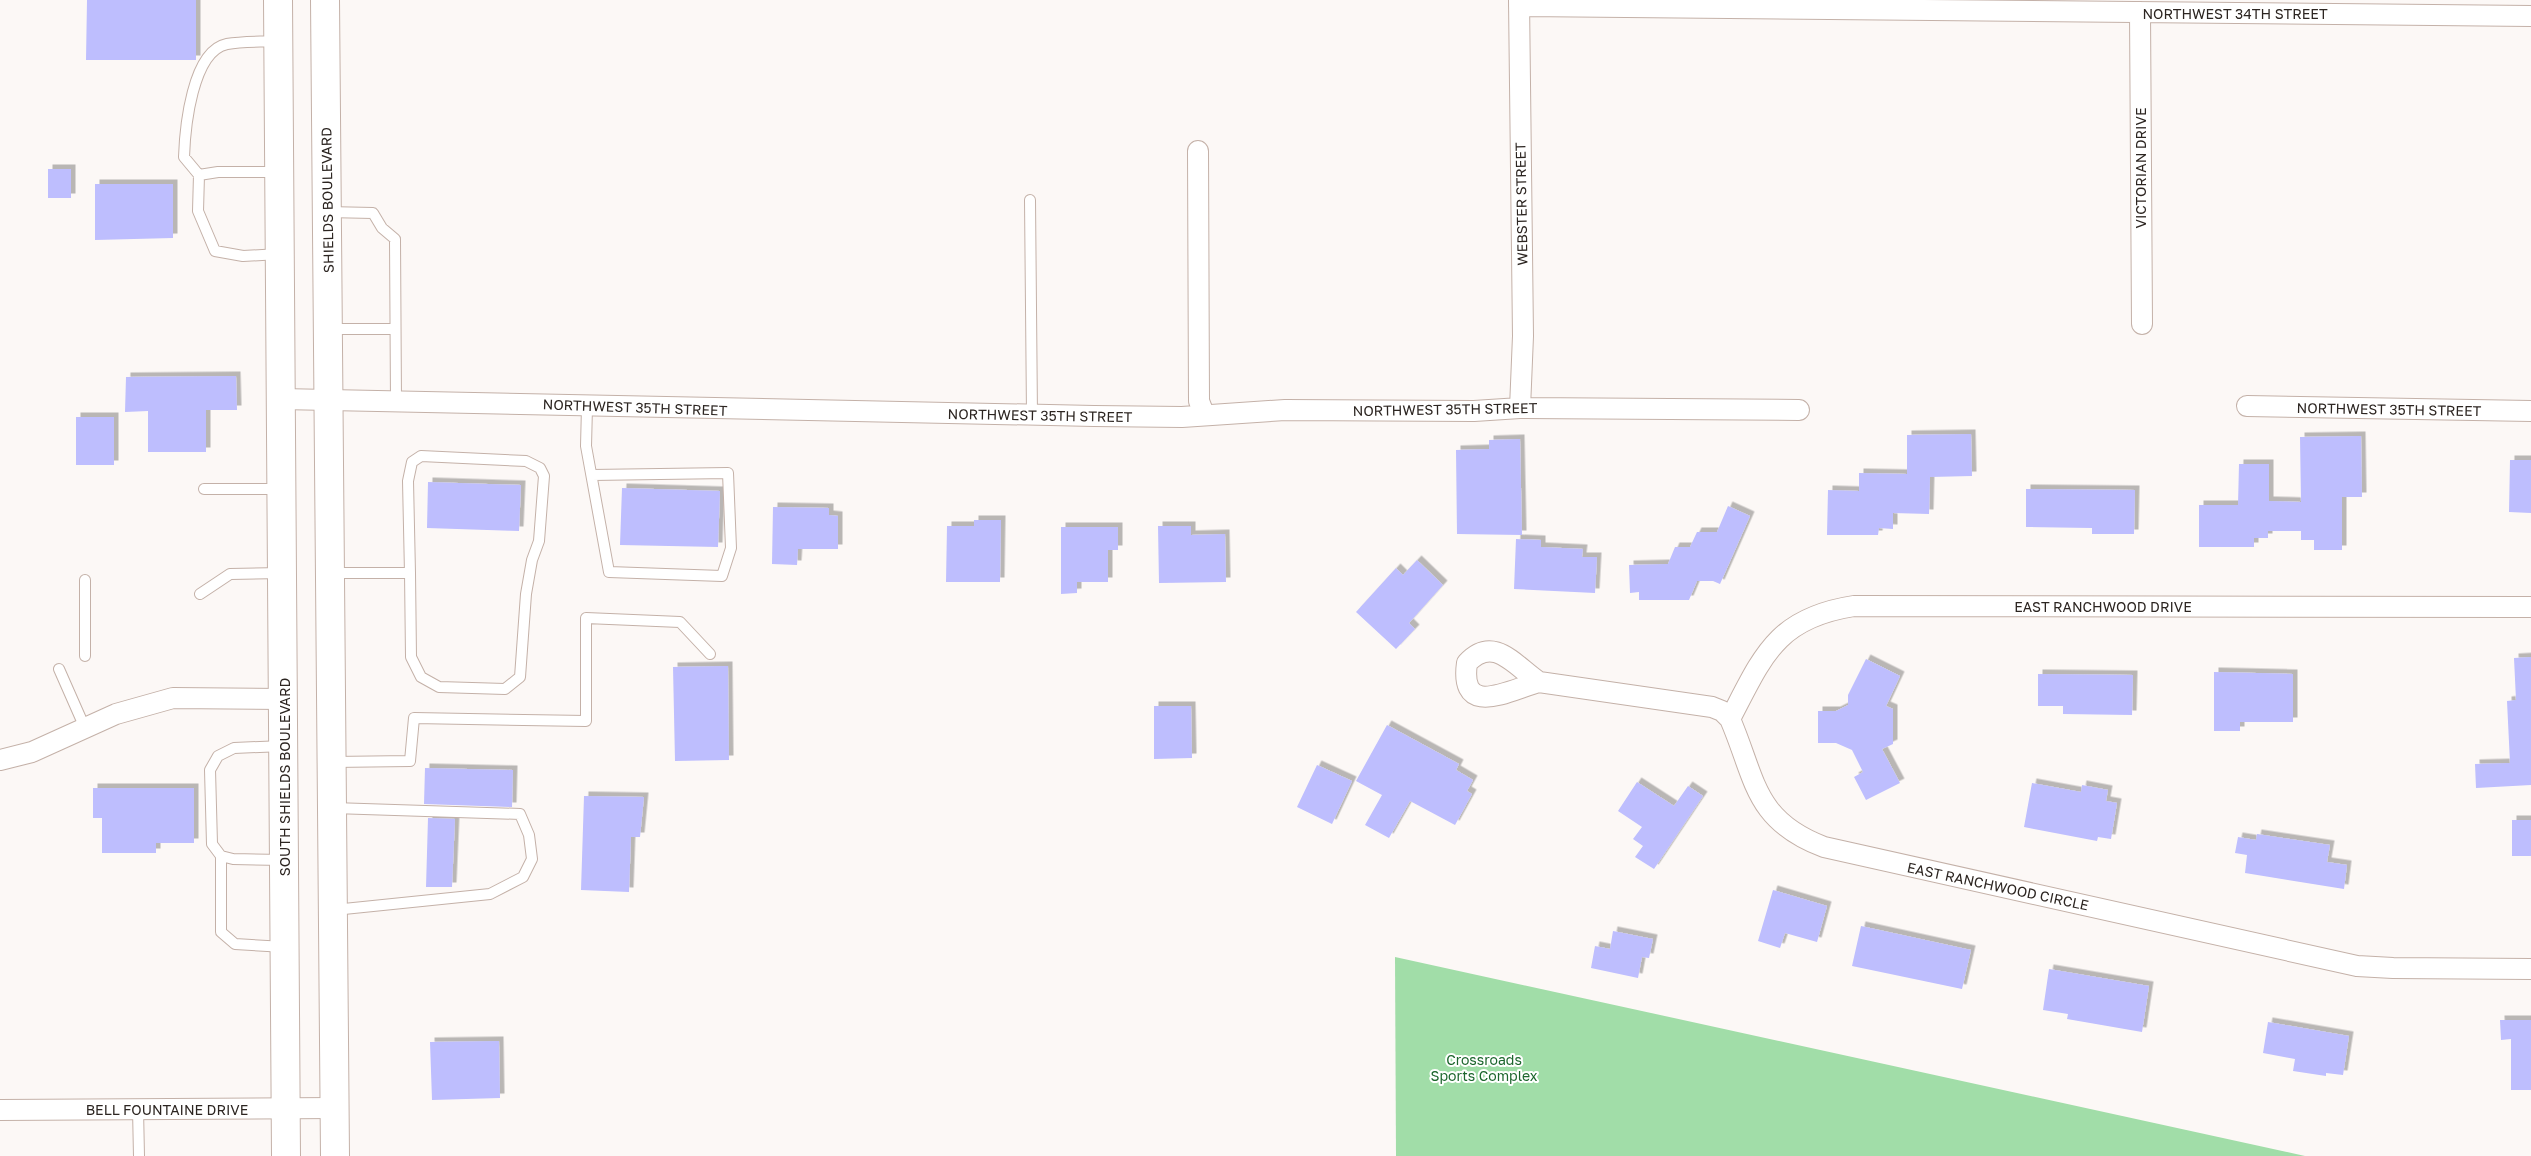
<svg xmlns="http://www.w3.org/2000/svg" width="2531" height="1156" font-family="'Golos Text',sans-serif">
<defs>
<filter id="shadow"><feDropShadow dx="4.5" dy="-4.5" stdDeviation="0" flood-color="#0004"/></filter>
</defs>
<rect width="100%" height="100%" fill="#fcf8f6"/>
<path fill="#a1dda8" d="M1395,957L2305,1156H1396Z"/>
<path fill="#bebefe" filter="url(#shadow)" d="M87,0H196V60H86Z
M48,169H71V198H48Z
M95,184H173V238L95,240Z
M236,376L237,410H206V452H148V411L125,412L126,377Z
M76,417H114V465H76Z
M1971,434L1972,476L1930,477L1929,514L1893,513V529L1879,528L1878,535H1827L1828,490L1859,491V473L1907,474V435Z
M2361,436L2362,497H2342V550H2314V540H2301V531H2268V538H2254V547H2199V505H2238L2239,464H2269V501L2301,502L2300,437Z
M1520,439L1522,535L1457,534L1456,450L1489,449V440Z
M2510,460H2531V513L2509,512Z
M428,482L521,485L519,531L427,528Z
M622,488L720,491L718,547L620,545Z
M2026,489L2135,490L2134,534H2092V528L2026,527Z
M1728,506L1750,516L1720,584L1713,581H1697L1689,600H1639V592L1630,593L1629,565L1668,564L1675,547H1690L1697,532H1717Z
M773,507L829,508V515L838,516V549H798L797,565L772,564Z
M974,520H1001L1000,582H946L947,526H974Z
M1158,526H1191V535L1225,534L1226,582L1159,583Z
M1061,527H1118V550H1108V582H1077V593L1061,594Z
M1516,539L1541,540V547L1583,549L1582,557H1597L1595,593L1514,589Z
M1417,560L1443,585L1409,623L1415,629L1396,649L1356,612L1396,568L1403,575Z
M2531,657V785L2476,788L2475,764L2510,763L2507,701L2516,700L2514,658Z
M1866,659L1900,676L1886,706L1893,709V744L1882,749L1900,783L1866,800L1854,777L1863,772L1852,750L1836,743H1818V711H1836L1848,705V695Z
M728,666L729,760L675,761L673,667Z
M2214,672L2293,674V722H2240V731H2214Z
M2038,674L2133,675L2132,715L2063,714V706H2038Z
M1154,706H1191L1192,758L1154,759Z
M1387,725L1459,764L1456,770L1473,780L1467,791L1472,794L1455,825L1410,801L1389,838L1365,825L1382,795L1356,781Z
M1317,765L1352,781L1332,824L1297,807Z
M425,768L513,770L512,807L424,804Z
M1637,782L1674,806L1688,786L1703,796L1654,869L1635,857L1643,846L1633,839L1642,827L1618,811Z
M2032,783L2081,792L2082,785L2108,790L2106,801L2117,803L2111,839L2098,837L2097,841L2024,827Z
M93,788H194V843H156V853H102V818H93Z
M584,796L644,797L640,837H631L629,892L581,890Z
M428,818L455,819L452,887H426Z
M2512,820H2531V856H2512Z
M2257,834L2330,845L2327,862L2347,865L2344,889L2245,873L2247,855L2235,853L2238,837L2256,840Z
M1773,890L1827,906L1817,942L1785,933L1780,948L1758,941Z
M1861,926L1971,950L1962,989L1852,966Z
M1613,931L1653,939L1649,958L1642,957L1638,978L1591,968L1595,946L1610,949Z
M2049,969L2149,986L2142,1032L2067,1019L2068,1014L2043,1010Z
M2500,1020H2531V1090H2511V1039L2501,1040Z
M2268,1022L2349,1036L2343,1075L2326,1073V1076L2293,1071L2295,1059L2263,1053Z
M499,1041L500,1098L432,1100L430,1042Z"/>
<g fill="none" stroke-linecap="round" stroke-linejoin="round">
<defs>
<path id="lane" d="M278,172H218L199,175L198,211L215,251L243,256L279,254
M199,175L184,157C185,128 192,51 227,44C243,41 261,42 277,41
M1030,200L1032,415
M327,212L373,213L382,228L395,239L396,402
M329,329H395
M587,407L586,446L609,572L722,576L731,548L728,473L592,475
M204,489H281
M331,573H410L411,657L421,677L439,687L505,689L520,677L526,594L532,560L539,541L544,476L540,468L526,461L421,456L412,462L408,481L410,573
M85,580V656
M200,594L230,574L282,573
M59,669L85,728
M283,746L234,748L218,756L210,770L212,844L221,856L233,859L283,860
M333,762L410,761L414,718L586,721V618L680,622L710,654
M333,808L520,814L529,835L532,859L523,877L490,894L334,910
M221,856V932L235,944L285,947
M138,1109L139,1156"/>
<path id="street" d="M1519,0L1523,336L1520,408
M1519,6L2531,16
M2140,12L2142,324
M1198,151L1199,401L1204,414
M281,399L1094,416L1182,417L1285,410L1474,411L1520,408L1799,410
M2247,406L2531,411
M1539,682C1515,666 1494,634 1467,663C1459,720 1511,689 1539,682L1712,707L1722,711L1730,719C1756,779 1753,820 1824,847L2357,966L2393,968L2531,969
M1730,719C1763,656 1776,618 1854,606L2531,607
M0,760L32,752L116,714L173,698L284,699
M0,1110L335,1108"/>
<path id="primary" d="M278,0L286,1156
M325,0L335,1156"/>
</defs>
<use href="#lane" stroke="#c4b1a8" stroke-width="12"/>
<use href="#street" stroke="#c4b1a8" stroke-width="22"/>
<use href="#primary" stroke="#c4b1a8" stroke-width="30"/>
<use href="#lane" stroke="#fff" stroke-width="10"/>
<use href="#street" stroke="#fff" stroke-width="20"/>
<use href="#primary" stroke="#fff" stroke-width="28"/>
</g>
<g text-anchor="middle" dominant-baseline="central" stroke-width="4" stroke-linejoin="round" paint-order="stroke">
<g font-size="14" fill="#2c2521" stroke="#fff">
<text x="2235" y="13">NORTHWEST 34TH STREET</text>
<text transform="translate(2140 168) rotate(-90)">VICTORIAN DRIVE</text>
<text transform="translate(327 200) rotate(-91)">SHIELDS BOULEVARD</text>
<text transform="translate(1521 204) rotate(-91)">WEBSTER STREET</text>
<text transform="translate(635 407) rotate(2)">NORTHWEST 35TH STREET</text>
<text transform="translate(1445 409) rotate(-1)">NORTHWEST 35TH STREET</text>
<text transform="translate(2389 409) rotate(1)">NORTHWEST 35TH STREET</text>
<text transform="translate(1040 415) rotate(1)">NORTHWEST 35TH STREET</text>
<text x="2103" y="606">EAST RANCHWOOD DRIVE</text>
<text transform="translate(284 777) rotate(-90)">SOUTH SHIELDS BOULEVARD</text>
<text transform="translate(1998 886) rotate(12)">EAST RANCHWOOD CIRCLE</text>
<text x="167" y="1109">BELL FOUNTAINE DRIVE</text>
</g>
<g font-size="14" fill="#1c662d" stroke="#fff">
<text x="1484" y="1059">Crossroads<tspan x="1484" dy="16">Sports Complex</tspan></text>
</g>
</g>
</svg>
